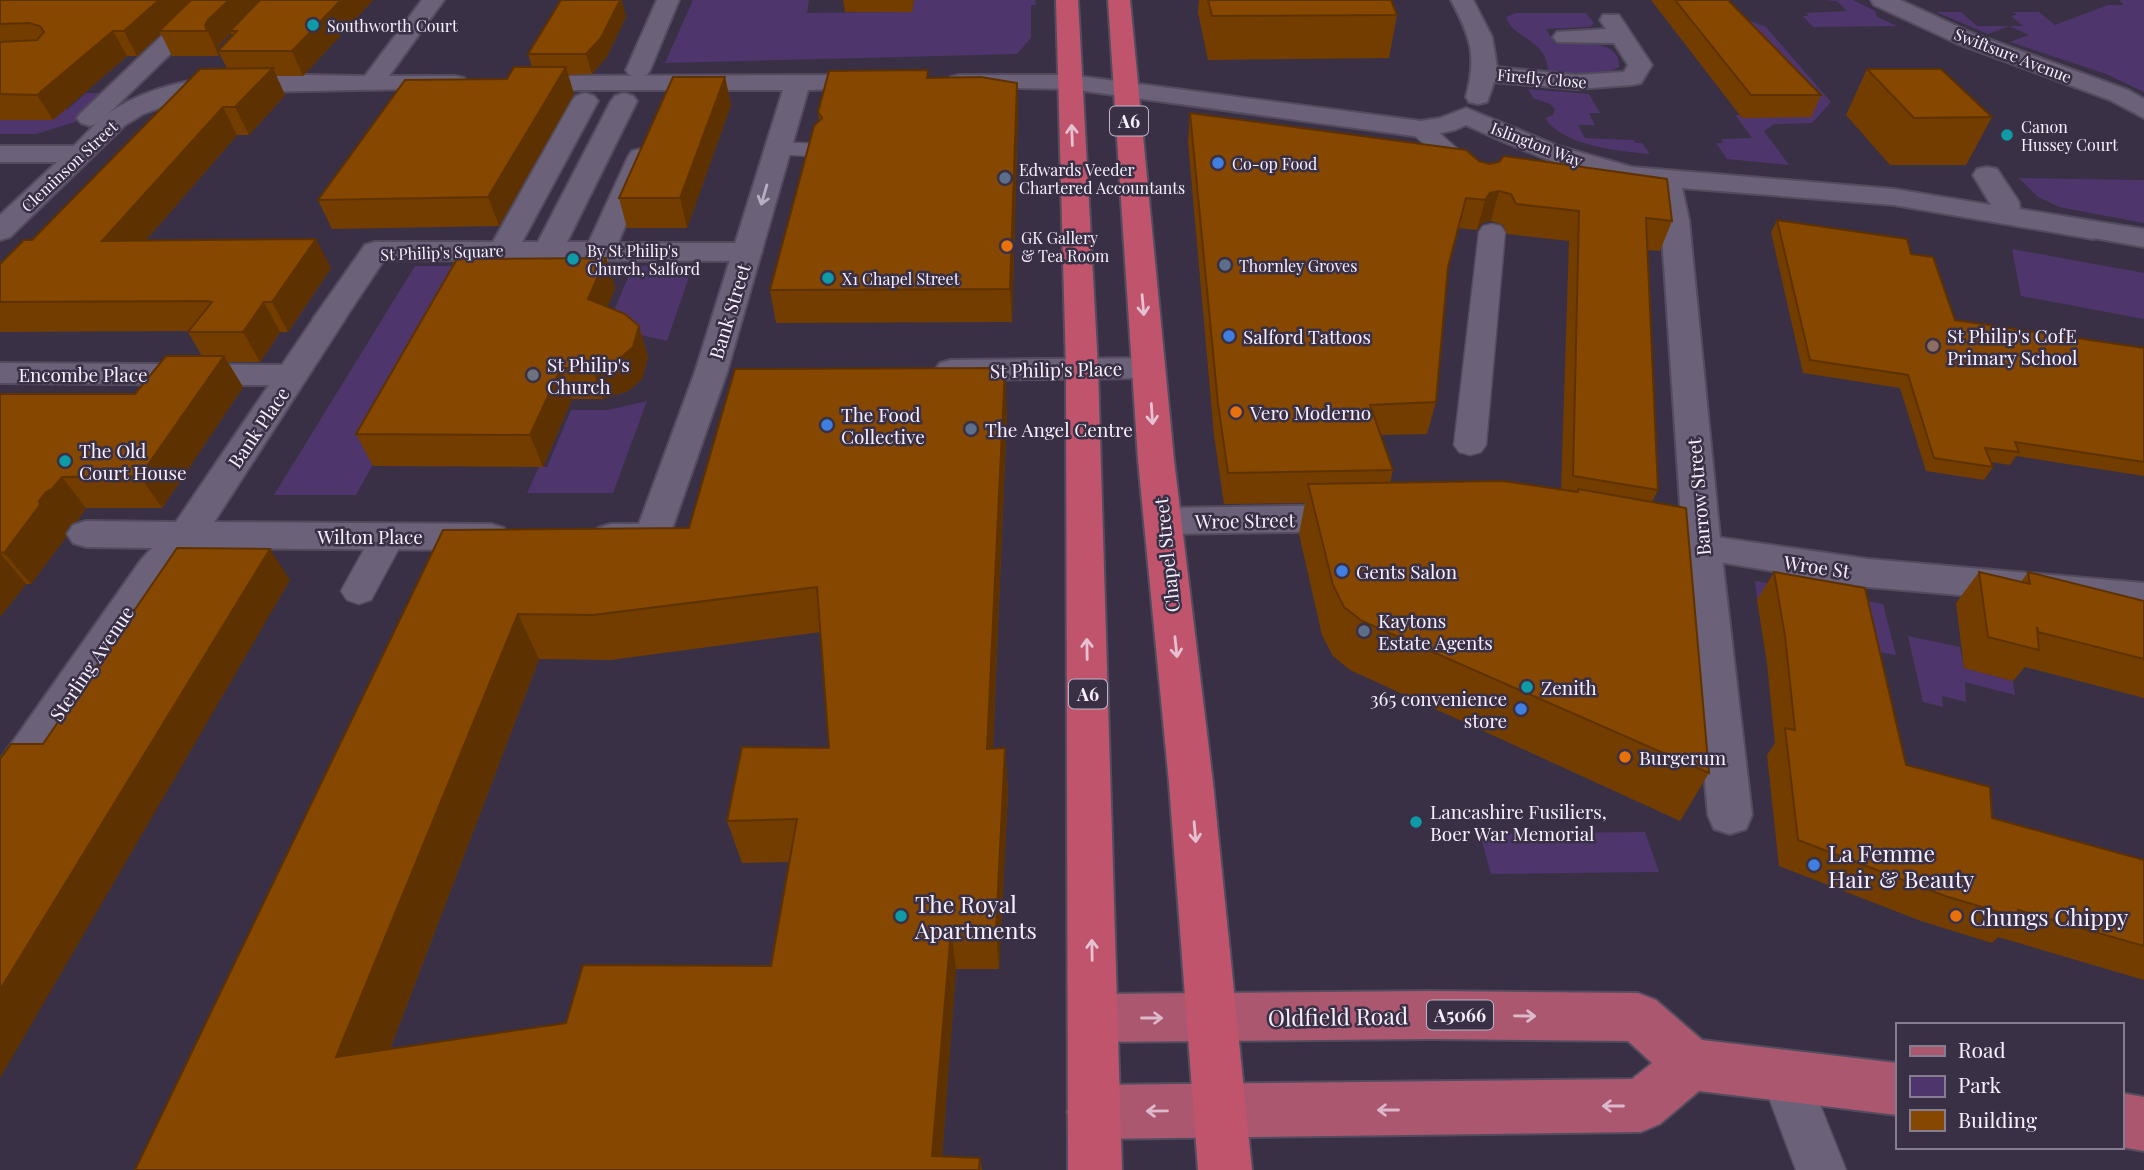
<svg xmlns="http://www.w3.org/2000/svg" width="2144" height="1170" font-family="'Playfair Display',serif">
<rect width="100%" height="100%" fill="#393046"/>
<path fill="#4e366c" d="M693,0H809L807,13L912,12L914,0H1035L1036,5H1031V38L1017,54L665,63Z
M1696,0L1766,27L1831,102L1812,123L1774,124L1764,131L1789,165L1727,159L1716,143H1723L1721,139L1752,138L1735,115H1743Z
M1823,0H1853L1875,11L1877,17L1897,26L1813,27L1803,16H1809L1806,13L1847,11L1837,1Z
M2119,0H2144V92L2106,74L2010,42L2029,35L2009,26L1988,34L1936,12H1961L1977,26H2023L2011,16L2017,15L2013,12H2039L2055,25L2108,5H2124Z
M1516,13H1586L1594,23L1590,27L1546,29L1555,44C1576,44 1620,37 1619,67C1599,78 1571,75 1548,71C1546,37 1514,41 1506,17Z
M1528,89L1589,94L1600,113H1589L1595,125H1578L1585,138L1633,140L1636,143H1642L1650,154C1618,151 1563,146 1545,118L1553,115L1555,109L1550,104L1533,98Z
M86,93H108L78,121L36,134H0V109H68Z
M2019,178L2144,180V223L2059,207L2038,197Z
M2012,249L2144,273V319L2021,296Z
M693,265L667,341L607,327L633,266Z
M415,266H482L356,495H274Z
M647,401L613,493H527L539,467H547L571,410H608Z
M1755,581L1883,604L1896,655L1855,648L1847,616L1757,600Z
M1908,636L1960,647L1964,668L2013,681L2015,695L1965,682L1966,702L1942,696L1943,707L1923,702Z
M1645,832L1659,872L1491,874L1480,834Z"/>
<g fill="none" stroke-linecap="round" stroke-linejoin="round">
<defs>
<path id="service" d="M1421,122L1429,124L1486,174L1489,179L1486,184L1477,186L1468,184L1413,134L1409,129L1413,124Z
M778,142L820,144L824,149L820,154L812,156L770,154L766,149L770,144Z
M1492,224L1501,226L1505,232L1486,445L1481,452L1470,455L1459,452L1454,445L1479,232L1483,226Z
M388,525L400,529L405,537L371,600L359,604L347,600L341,591L371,537L376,529Z
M1784,1051L1801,1057L1846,1170H1796L1760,1074L1767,1057Z"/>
<path id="pedestrian" d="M657,0H679L650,70L647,75L638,77L629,75L626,70Z
M196,9L204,11L207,16L204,21L99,123L90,126L81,123L77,118L81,113L188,11Z
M585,93L594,96L598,101L522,242H538L611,101L615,96L624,93L633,96L637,101L567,242H589L628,157L632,151L641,149L650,151L654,157L618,243H747L757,246L762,252L757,258L747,261L384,260L340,326L329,328L318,326L313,319L365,245L375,242H493L572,101L576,96Z
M2093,221L2144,229V247L2083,236L2079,230L2083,224Z
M1702,535L1868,559L2144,583V611L1868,587L1689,557L1683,548L1689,539Z"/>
<path id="minor" d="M422,0H444L389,76H455L464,78L467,83L464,88L206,93L183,99L143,114L125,125L10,237L0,240V215L57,162H0V146H74C85,135 96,122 109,113C181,63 282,76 365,76Z
M1451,0H1473L1492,37L1497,67L1576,75L1624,72L1628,65L1614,43L1557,42L1553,37L1557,32L1606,29L1600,20L1603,15H1619L1652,65L1641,83L1632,85L1576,89L1494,82L1487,102L1478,104L1469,102L1466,97C1477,55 1471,38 1451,0Z
M1871,0H1900L1972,33L2128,90L2144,99V118L2110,100L1956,43L1874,5Z
M879,75L888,77L891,82L888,87L808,90L727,372L666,546C645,552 619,552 598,546L592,537L598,528L611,524H639L695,372L783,90H519L510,88L507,83L510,78L519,76Z
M960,75H1070L1421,121L1440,118L1466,108L1558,146L1632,167L1894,189L1991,205L1973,175L1977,169L1987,167L1997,169L2019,202L2020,209L2093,221L2103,224L2107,230L2103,236L2093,239L1894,205L1682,188L1689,220L1721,548L1752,815L1746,829L1730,834L1714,829L1708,815L1683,548L1661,220L1654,185C1588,180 1526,152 1466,125L1455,130L1421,137L1070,89L951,87L948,82L951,77Z
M329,310L340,312L345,319L214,522L491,524L504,528L510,537L504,546L491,550L196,548L167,580L16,808L0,814V760L141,560L152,548L86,547L73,543L67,534L73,525L86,521L176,522L269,385L0,383V363L282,365L318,312Z
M1149,358L1160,361L1165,368L1160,375L1149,378L951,380L940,377L935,370L940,363L951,360Z
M1354,505L1367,509L1372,518L1367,527L1354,531L1163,534L1150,530L1145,521L1150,512L1163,508Z"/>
<path id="primary" d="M1431,991L1638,993L1656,1000L1702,1040L1897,1063V1115L1699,1091L1660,1124L1641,1132L1094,1139L1075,1131L1067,1112L1075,1093L1094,1085L1632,1079L1652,1063L1628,1041L1431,1039L1093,1042L1075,1035L1068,1018L1075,1001L1093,994Z
M2121,1093L2144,1097V1151L2121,1147Z"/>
<path id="trunk" d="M1056,0H1078L1098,369L1122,1170H1068L1066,369Z
M1108,0H1130L1174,460L1213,783L1252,1170H1198L1169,783L1138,460Z"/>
</defs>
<use href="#service" stroke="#534c5e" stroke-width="3"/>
<use href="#pedestrian" stroke="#534c5e" stroke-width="4"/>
<use href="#minor" stroke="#534c5e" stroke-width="4"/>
<use href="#primary" stroke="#534c5e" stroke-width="4"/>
<use href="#trunk" stroke="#534c5e" stroke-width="4"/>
<use href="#service" fill="#6b6179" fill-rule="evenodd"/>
<use href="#pedestrian" fill="#6b6179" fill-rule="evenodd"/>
<use href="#minor" fill="#6b6179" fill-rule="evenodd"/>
<use href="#primary" fill="#ab5770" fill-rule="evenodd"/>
<use href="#trunk" fill="#c0546d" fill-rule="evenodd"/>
</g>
<path fill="#733d00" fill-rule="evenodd" d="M0,0H373L303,76H276L285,95L249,135H237L146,240L331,268L288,332H280L260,362H228L243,387L162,508H86L77,521L71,524L65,533L66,537L31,584H26L0,617V394H135L202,356L188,332L189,331L0,332V264L32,240L227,68L218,51L233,36L231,33L220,44L217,50L219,56H172L161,34L137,56H127L53,120H0Z
M843,0H914L912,12H845Z
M1199,0H1391L1397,15L1389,58L1208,60L1198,12Z
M1651,0H1728L1821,95L1811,117L1742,118Z
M626,17L606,58L592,74L568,75L574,94L499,226L332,229L318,200L507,79L532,67L528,54Z
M1867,69L1992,117L1966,165H1890L1846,115Z
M725,77L731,105L687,228H627L619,198Z
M928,78L1017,83L1018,113L1012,322L776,323L770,290L819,121L818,112Z
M1190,113L1489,164L1499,162L1672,221L1660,251L1647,250L1658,490L1652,502L1709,773L1680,821L1350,670L1333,656L1322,635L1299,534L1305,503L1224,504L1214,435L1188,142ZM1491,221L1503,225L1507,234L1569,241L1561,490L1390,483L1393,470L1381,435L1427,434L1436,402L1448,268L1458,228L1477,230L1482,223Z
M1777,220L1911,254L1955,320L2144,348V476L2016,456L2010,465L1991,462L1993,467L1984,480L1926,471L1900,388L1803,373L1771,232Z
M606,258L615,288L607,307L648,357L642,379L628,391L603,399H572L543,467L373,466L356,434Z
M1007,413L993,749L1005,748L1008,792L999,969H956L942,1157L980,1158L982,1170H135L443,530L689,528ZM821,632L829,748L727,821L742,863L789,862L771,966L566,1023L390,1049L539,659L611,660Z
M1774,572L1906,765L1992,818L2144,860V980L1998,937L1992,943L1921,921L1779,866L1767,755L1775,743L1767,663L1757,600Z
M1979,572L2021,582L2028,572L2144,601V698L2025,667L2013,681L1964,668L1956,603Z"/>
<path fill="#5e3200" d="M159,0H197L159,31L161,34L137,56L124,31Z
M229,0H265L230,31L231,33L220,44L217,50L219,56L205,25L208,20Z
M341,0H373L303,76L292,51Z
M620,0H622L626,17L606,58L592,74L586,54Z
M113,31L127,56L53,120L37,95Z
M566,67L574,94L499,226L488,197Z
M273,68L285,95L249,135L235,107Z
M725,77L731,105L687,228L680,198Z
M1017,83L1018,113L1012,322L1010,289Z
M223,107L237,135L120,270L102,241Z
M1499,191L1491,221L1482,223L1477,230L1485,200L1490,193Z
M316,239L331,268L288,332L272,302Z
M606,258L615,288L598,330L588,299Z
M264,302L280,332L260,362L243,332Z
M639,326L648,357L642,379L628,391L603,399L592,368Z
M224,356L243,387L162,508L140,476Z
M561,368L572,399L543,467L530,435Z
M1005,368L1007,413L991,792L987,749Z
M62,477L86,508L77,521L71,524L65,533L66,537L31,584L4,553L46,492Z
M270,549L290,580L0,1078V990Z
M0,553L26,584L0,617Z
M518,614L539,659L373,1093L336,1057Z
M1005,748L1008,792L999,969L996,930Z
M951,930L956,969L941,1170L932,1156Z"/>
<path fill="#864700" stroke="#5e3200" stroke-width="2" fill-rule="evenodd" d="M0,0H159L124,31H113L37,95L0,94V42L37,40L44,32L40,26L29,23L0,24Z
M191,0H229L208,20L205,25L207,31H159Z
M260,0H341L292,51H218L237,31H230Z
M561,0H620L601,38L586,54H528Z
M1208,0H1391L1397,15L1212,16Z
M1675,0H1728L1821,95H1751Z
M514,67H566L488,197L318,200L405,80L507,79Z
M273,68L235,107H223L102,241L316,239L272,302H264L243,332H188L212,302L206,301L0,302V264L24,240H32L200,69Z
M1867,69H1941L1992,117L1914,118Z
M928,70L927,78L981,77L1017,83L1010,289L770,290L814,126L822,118L818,112L829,71Z
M673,77H725L680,198H619Z
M1190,113L1466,150L1479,161L1489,164L1499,162L1504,156L1667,179L1672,221L1646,218L1658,490L1573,476L1579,211L1516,204L1511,194L1499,191L1490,193L1485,200L1466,198L1448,267L1436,402L1370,405L1393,470L1228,473L1218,404Z
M1777,220L1907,239L1911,254L1933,257L1955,320L2144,348V462L2015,442L2019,452L1985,448L1993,467L1934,458L1908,375L1810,360Z
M606,258L588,299L625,314L639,326L633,347L618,360L592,368H561L530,435L356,434L457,259Z
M166,356H224L140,476L62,477L52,489L46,492L39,501L40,505L4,553L0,552V394H135Z
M1005,368L987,749L1005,748L996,930H951L932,1156L980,1158L979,1170H135L443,530L689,528L735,369ZM817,587L829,748L742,747L727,821L797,819L771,966L583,965L566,1023L336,1057L518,614L593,615Z
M1503,481L1578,492V489L1686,508L1709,773L1362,621L1344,607L1333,585L1308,484Z
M177,548L270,549L0,990V759L11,744H43Z
M1774,572L1865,588L1906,765L1990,787L1992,818L2144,860V946L2018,910L2019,918L1945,896L1798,840L1785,728L1795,730L1785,636Z
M1979,572L2030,584L2028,572L2144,601V659L2038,632L2037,627L2039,650L1988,637Z"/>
<defs><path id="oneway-shaft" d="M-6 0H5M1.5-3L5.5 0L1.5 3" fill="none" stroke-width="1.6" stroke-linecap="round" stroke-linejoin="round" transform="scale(1.75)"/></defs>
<g stroke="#e6c1d2">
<use href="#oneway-shaft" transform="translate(1072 135) rotate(-92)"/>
<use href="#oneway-shaft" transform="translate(1143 305) rotate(85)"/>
<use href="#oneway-shaft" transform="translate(1152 414) rotate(86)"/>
<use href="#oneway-shaft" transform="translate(1176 647) rotate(84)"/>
<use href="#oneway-shaft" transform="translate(1087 649) rotate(-91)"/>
<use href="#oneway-shaft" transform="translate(1195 832) rotate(85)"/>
<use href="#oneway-shaft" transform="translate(1092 950) rotate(-91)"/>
</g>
<use stroke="#b7b0c2" href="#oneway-shaft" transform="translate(764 195) rotate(106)"/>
<g stroke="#dcbacc">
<use href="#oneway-shaft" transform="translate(1525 1016) rotate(1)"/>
<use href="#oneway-shaft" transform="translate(1152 1018)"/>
<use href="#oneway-shaft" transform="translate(1613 1106) rotate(180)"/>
<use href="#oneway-shaft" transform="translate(1388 1110) rotate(180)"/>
<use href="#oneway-shaft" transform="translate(1157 1111) rotate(179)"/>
</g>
<g fill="#0f9aa8" stroke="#393046" stroke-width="2.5">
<circle cx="313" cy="25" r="7"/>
<circle cx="2007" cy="135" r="7"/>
<circle cx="573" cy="259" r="7"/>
<circle cx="828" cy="278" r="7"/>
<circle cx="65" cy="461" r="7"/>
<circle cx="1527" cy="687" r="7"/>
<circle cx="1416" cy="822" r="7"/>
<circle cx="901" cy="916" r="7"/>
</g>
<g fill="#3f7fe0" stroke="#393046" stroke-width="2.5">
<circle cx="1218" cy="163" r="7"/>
<circle cx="1229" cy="336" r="7"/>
<circle cx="827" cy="425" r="7"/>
<circle cx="1342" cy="571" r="7"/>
<circle cx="1521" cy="709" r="7"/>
<circle cx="1814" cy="865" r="7"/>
</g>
<g fill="#5c6f8a" stroke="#393046" stroke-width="2.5">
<circle cx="1005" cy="178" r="7"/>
<circle cx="1225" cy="265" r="7"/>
<circle cx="971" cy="429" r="7"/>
<circle cx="1364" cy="631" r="7"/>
</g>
<g fill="#e8710a" stroke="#393046" stroke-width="2.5">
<circle cx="1007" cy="246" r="7"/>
<circle cx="1236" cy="412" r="7"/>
<circle cx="1625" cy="757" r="7"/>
<circle cx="1956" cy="916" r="7"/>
</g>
<circle fill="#8d6e63" stroke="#393046" stroke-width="2.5" cx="1933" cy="346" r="7"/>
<circle fill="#6b7280" stroke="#393046" stroke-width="2.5" cx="533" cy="375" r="7"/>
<g text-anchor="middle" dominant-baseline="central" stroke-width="5" stroke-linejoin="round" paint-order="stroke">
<g font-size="16" fill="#f6f0fe" stroke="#393046" text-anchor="start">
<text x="327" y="25">Southworth Court</text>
<text x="2021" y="126">Canon<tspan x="2021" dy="18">Hussey Court</tspan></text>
<text x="1232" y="163">Co-op Food</text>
<text x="1019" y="169">Edwards Veeder<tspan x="1019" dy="18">Chartered Accountants</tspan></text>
<text x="1021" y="237">GK Gallery<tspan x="1021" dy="18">&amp; Tea Room</tspan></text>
<text x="587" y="250">By St Philip's<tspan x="587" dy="18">Church, Salford</tspan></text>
<text x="1239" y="265">Thornley Groves</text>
<text x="842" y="278">X1 Chapel Street</text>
</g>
<g font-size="16" fill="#f6f0fe" stroke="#393046">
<text transform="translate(2013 55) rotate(21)">Swiftsure Avenue</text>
<text transform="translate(1542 78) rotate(5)">Firefly Close</text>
<text transform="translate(1537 144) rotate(21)">Islington Way</text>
<text transform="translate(69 166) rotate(-43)">Cleminson Street</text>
<text transform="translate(442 252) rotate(-2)">St Philip's Square</text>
</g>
<g fill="#393046" stroke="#bdb6c7" stroke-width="2">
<rect x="1110" y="106.5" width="38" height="29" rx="5"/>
<rect x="1069" y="679.5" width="38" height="29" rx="5"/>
<rect x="1427" y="1000.5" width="66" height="29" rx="5"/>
</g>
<g font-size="18" font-weight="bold" fill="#f6f0fe">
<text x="1129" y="121">A6</text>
<text x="1088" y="694">A6</text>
<text x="1460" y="1015">A5066</text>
</g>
<g font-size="19" fill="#f6f0fe" stroke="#393046">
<text transform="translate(729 311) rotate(-73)">Bank Street</text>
<text transform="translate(1056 369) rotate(-1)">St Philip's Place</text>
<text x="83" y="374">Encombe Place</text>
<text transform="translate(258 427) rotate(-56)">Bank Place</text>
<text transform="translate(1698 497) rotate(-95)">Barrow Street</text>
<text transform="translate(1245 520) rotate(-1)">Wroe Street</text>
<text x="370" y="536">Wilton Place</text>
<text transform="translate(1166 555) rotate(-96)">Chapel Street</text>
<text transform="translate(1817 566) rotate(8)">Wroe St</text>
<text transform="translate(91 663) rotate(-56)">Sterling Avenue</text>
</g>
<g font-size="19" fill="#f6f0fe" stroke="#393046" text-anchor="start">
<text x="1947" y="335">St Philip's CofE<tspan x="1947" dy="22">Primary School</tspan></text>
<text x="1243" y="336">Salford Tattoos</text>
<text x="547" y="364">St Philip's<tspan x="547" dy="22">Church</tspan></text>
<text x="1250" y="412">Vero Moderno</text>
<text x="841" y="414">The Food<tspan x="841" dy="22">Collective</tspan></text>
<text x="985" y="429">The Angel Centre</text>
<text x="79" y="450">The Old<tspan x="79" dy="22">Court House</tspan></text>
<text x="1356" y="571">Gents Salon</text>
<text x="1378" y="620">Kaytons<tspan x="1378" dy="22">Estate Agents</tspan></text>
<text x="1541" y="687">Zenith</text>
<text x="1507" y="698" text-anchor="end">365 convenience<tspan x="1507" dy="22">store</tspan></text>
<text x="1639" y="757">Burgerum</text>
<text x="1430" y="811">Lancashire Fusiliers,<tspan x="1430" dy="22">Boer War Memorial</tspan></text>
</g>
<g font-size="23" fill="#f6f0fe" stroke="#393046" text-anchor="start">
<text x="1828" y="852">La Femme<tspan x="1828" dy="26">Hair &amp; Beauty</tspan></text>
<text x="915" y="903">The Royal<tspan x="915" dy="26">Apartments</tspan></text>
<text x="1970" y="916">Chungs Chippy</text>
</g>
<g font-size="23" fill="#f6f0fe" stroke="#393046">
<text transform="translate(1338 1016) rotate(-1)">Oldfield Road</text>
</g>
</g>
<rect x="1896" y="1023" width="228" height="126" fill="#393046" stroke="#857d90" stroke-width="2"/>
<rect x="1910" y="1046" width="35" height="10" fill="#ab5770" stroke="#857d90" stroke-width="2"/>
<text x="1958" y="1058" font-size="21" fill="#f6f0fe">Road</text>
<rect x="1910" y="1076" width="35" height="21" fill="#4e366c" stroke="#857d90" stroke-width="2"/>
<text x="1958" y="1093" font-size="21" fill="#f6f0fe">Park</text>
<rect x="1910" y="1110" width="35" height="21" fill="#864700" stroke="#857d90" stroke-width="2"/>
<text x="1958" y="1128" font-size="21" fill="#f6f0fe">Building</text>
</svg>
